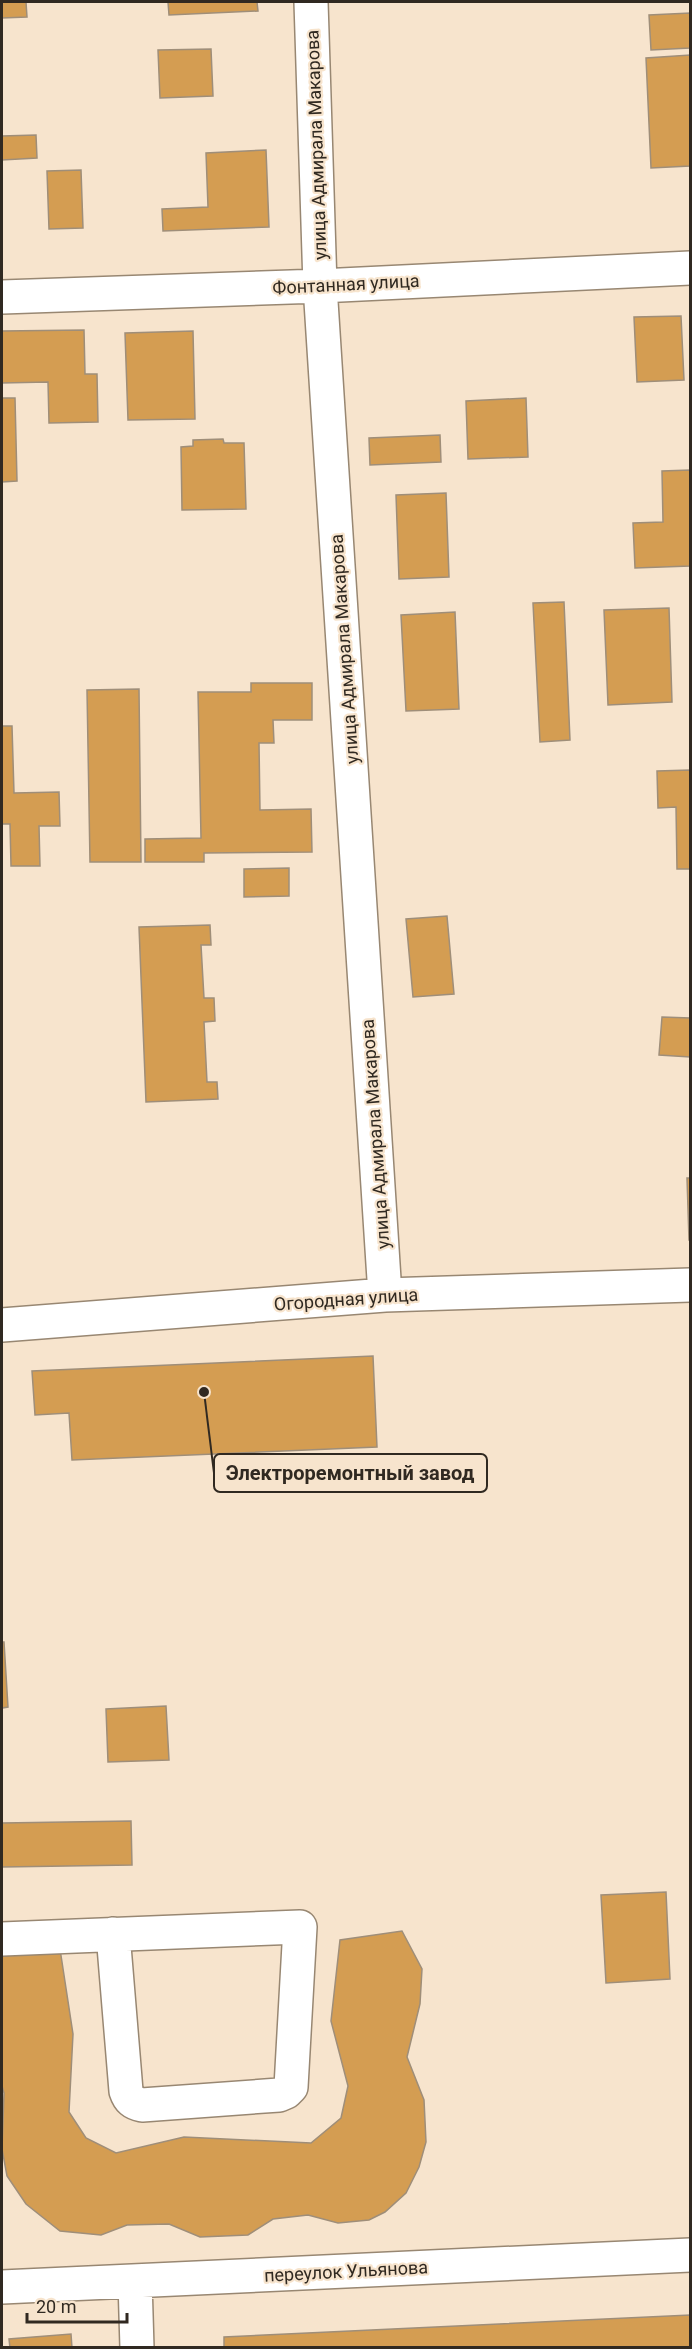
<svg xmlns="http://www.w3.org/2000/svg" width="692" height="2349" font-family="Roboto,sans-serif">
<rect width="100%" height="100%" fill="#f7e4cd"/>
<path fill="#d49d52" stroke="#9f8e79" stroke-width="1.5" d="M2,2H26L27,17L2,18Z
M168,2H257L258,11L169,15Z
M690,13V48L651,50L649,15Z
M211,49L213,96L160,98L158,50Z
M690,55V166L651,168L646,58Z
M36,135L37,158L2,160V136Z
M266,150L269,227L163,231L162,209L208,207L206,153Z
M81,170L83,228L49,229L47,171Z
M681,316L684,380L637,382L634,317Z
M84,330L85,374H97L98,422L49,423L48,382L2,383V331Z
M193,331L195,419L128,420L125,333Z
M2,398H15L17,481L2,482Z
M526,398L528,457L468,459L466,401Z
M440,435L441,462L370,465L369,438Z
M223,439L224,443H244L246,509L182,510L181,447L193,446V440Z
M690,470V566L635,568L633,523L663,522L662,471Z
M446,493L449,577L399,579L396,495Z
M564,602L570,740L540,742L533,603Z
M669,608L672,702L608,705L604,610Z
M455,612L459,709L406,711L401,615Z
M251,683H312V720H273L274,743H259L260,810L311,809L312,852L204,853V862H145V839L201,838L198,692H251Z
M139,689L141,862H90L87,690Z
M2,726H12L14,793L59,792L60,826H39L40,866H11L10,824H2Z
M690,770V869H677L676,807L658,808L657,771Z
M289,868V896L244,897V869Z
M447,916L454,994L413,997L406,919Z
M210,925L211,945H201L204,998H214L215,1021L204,1022L207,1082H217L218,1099L146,1102L139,927Z
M662,1017L690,1018V1057L659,1055Z
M687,1178H690V1240H689Z
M373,1356L377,1447L72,1460L69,1413L35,1415L32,1371Z
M2,1642H4L8,1707L2,1708Z
M166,1706L169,1760L108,1762L106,1709Z
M131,1821L132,1865L2,1867V1823Z
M666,1892L670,1979L606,1983L601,1895Z
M402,1931L422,1969L420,2004L407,2057L424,2100L426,2142L419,2167L406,2193L385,2212L369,2220L338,2223L308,2215L273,2219L248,2235L200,2237L169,2224L127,2225L101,2235L60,2231L26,2204L7,2176L2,2149L4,2093L2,2086V1955L60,1949L73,2034L69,2112L86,2138L116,2153L184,2137L311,2143L341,2118L348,2086L331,2021L340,1940Z
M690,2315V2348H224V2337Z
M71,2334L72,2348H10L9,2339Z"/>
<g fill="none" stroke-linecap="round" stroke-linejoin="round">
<defs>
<path id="minor" d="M311,2L320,286L385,1295
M2,297L320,286L690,268
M2,1325L385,1295L690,1285
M2,1939L300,1927L291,2087L286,2092L279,2095L142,2105C133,2103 129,2100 126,2091L113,1934
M135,2281L137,2348
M2,2287L690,2255"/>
</defs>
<use href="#minor" stroke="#988772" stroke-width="36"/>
<use href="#minor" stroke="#fff" stroke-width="33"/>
</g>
<g text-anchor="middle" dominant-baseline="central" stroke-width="4.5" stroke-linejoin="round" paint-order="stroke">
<g font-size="18" fill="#302921" stroke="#f7e4cd">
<text transform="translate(316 145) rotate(-92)">улица Адмирала Макарова</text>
<text transform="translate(346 284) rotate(-3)">Фонтанная улица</text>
<text transform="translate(344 649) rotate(-94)">улица Адмирала Макарова</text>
<text transform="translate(375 1134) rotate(-94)">улица Адмирала Макарова</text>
<text transform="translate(346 1299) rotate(-4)">Огородная улица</text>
<text transform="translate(346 2271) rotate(-3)">переулок Ульянова</text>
</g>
</g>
<path fill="none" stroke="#302921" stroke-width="2" d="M204 1392L214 1473"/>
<circle fill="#302921" stroke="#f7e4cd" stroke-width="2" cx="204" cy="1392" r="6"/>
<rect fill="#f7e4cd" stroke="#302921" stroke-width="2" x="214" y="1454" width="273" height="38" rx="6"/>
<g font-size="20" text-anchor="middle" font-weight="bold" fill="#302921">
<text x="350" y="1480">Электроремонтный завод</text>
</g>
<rect width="692" height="2349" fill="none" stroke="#302921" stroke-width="6"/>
<path d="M27 2313v9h100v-9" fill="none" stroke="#302921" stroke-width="3"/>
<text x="36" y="2313" font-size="18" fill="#302921" stroke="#f7e4cd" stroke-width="4.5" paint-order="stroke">20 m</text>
</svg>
